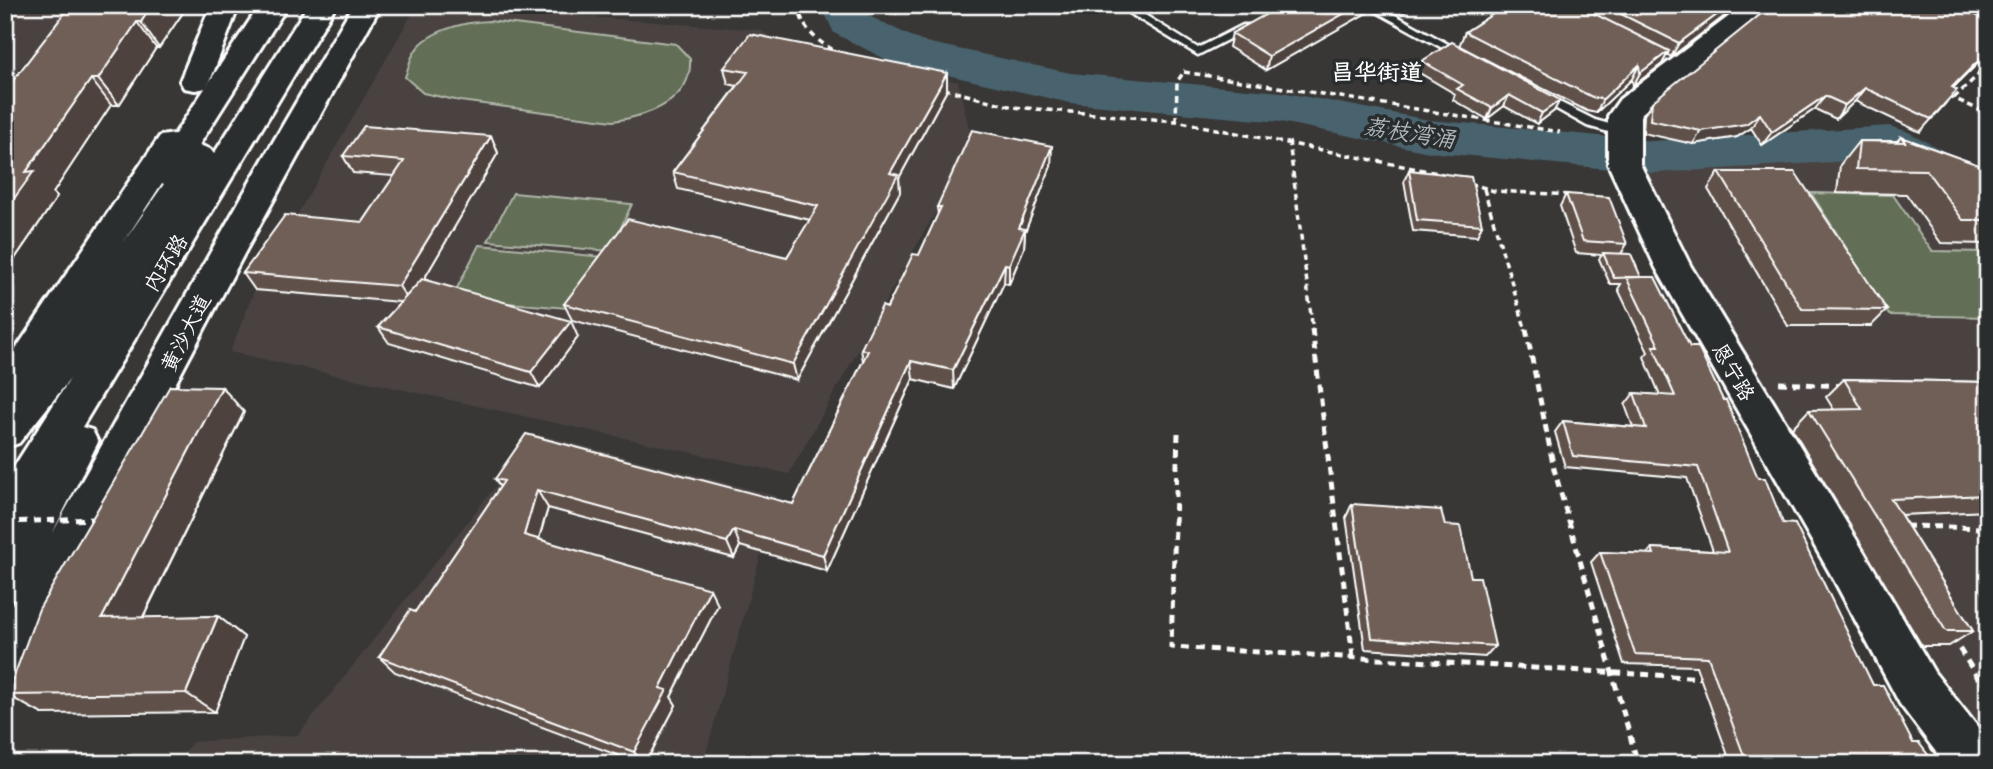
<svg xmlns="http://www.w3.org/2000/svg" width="1993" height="769" font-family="'Playpen Sans','LXGW WenKai TC',sans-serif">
<rect width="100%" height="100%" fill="#383736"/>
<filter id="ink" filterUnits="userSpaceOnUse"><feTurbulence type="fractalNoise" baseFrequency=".0143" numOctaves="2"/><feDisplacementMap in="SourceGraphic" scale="14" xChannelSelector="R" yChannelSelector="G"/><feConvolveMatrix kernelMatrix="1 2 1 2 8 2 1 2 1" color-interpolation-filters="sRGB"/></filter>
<g filter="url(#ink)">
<path fill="#484340" d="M5,5H79L5,83Z
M417,5H583L578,16L760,30L776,40L958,82L973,145L789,474L230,352L255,289Z
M1890,151L1988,203V746L1918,646L1790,428L1733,343L1636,168Z
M537,434L777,496L703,764H176L192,742L298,735Z"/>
<path fill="#626e55" stroke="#b0b6aa" stroke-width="2" d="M489,21L676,44L690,59C693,101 648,116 613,121L460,101L423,93L405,77C408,70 409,62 413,55C424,31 464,22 489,21Z
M513,193L632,204L610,251L488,241Z
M1811,193L1893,195L1932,251L1988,252V317L1889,315Z
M479,245L604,257L579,309L452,298Z"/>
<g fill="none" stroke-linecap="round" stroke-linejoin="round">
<path fill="#49646e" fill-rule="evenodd" d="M821,5H865L869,16L921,41L1070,73L1281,92L1429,120L1653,141L1889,126L1906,131L1988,175V216L1970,210L1881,159L1653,173L1429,152L1281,122L1070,103L891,62L834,33Z"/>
<defs>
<path id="lane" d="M895,5H908L896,12L891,9Z
M1116,5H1129L1198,48L1243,25H1251L1252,27L1198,55Z
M1364,5H1377L1466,54L1461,57L1457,56Z
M1541,93L1595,120L1627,129L1629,132L1623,136L1587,126L1537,98L1535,96Z"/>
<path id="secondary" d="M211,5H239L210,81L206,88L195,90L184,88L180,81Z
M1744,5H1776L1642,113L1640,116V164L1690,265L1864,552L1934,672L1988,740V764H1945L1900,704L1834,580L1656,268L1608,164V116L1620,99Z"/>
<path id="highway" d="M260,5H288L199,145L210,149L214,154L308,5H336L82,427L92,430L98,442L52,534L258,168L353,5H381L246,250L21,676L5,683V617L15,599L5,603V540L8,535L5,536V481L70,379L19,443L5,448V365L160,136L175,134ZM162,183L164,184L123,243Z"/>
</defs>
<use href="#lane" stroke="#fff" stroke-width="5"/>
<use href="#secondary" stroke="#fff" stroke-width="6"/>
<use href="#highway" stroke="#fff" stroke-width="6"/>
<path stroke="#fff" stroke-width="3.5" stroke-dasharray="6 4.5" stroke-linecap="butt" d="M798,5C802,30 818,43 840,53
M1184,72L1560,132
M944,89L1013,107L1176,121L1448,175
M1949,96L1988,114
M1954,98L1977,76L1988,56
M1176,121L1177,82L1185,70
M1289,141L1313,331
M1470,183L1494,191L1571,195
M1484,189L1526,331"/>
<path stroke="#fff" stroke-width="5" stroke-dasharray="8 6" stroke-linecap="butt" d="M1312,329L1353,657
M1526,329L1554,469L1638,764
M1779,383L1844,386
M1178,433L1171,647L1706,678
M1905,526L1988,528
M1952,637L1988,694"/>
<use href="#lane" fill="#2a2d2e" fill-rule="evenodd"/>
<use href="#secondary" fill="#2a2d2e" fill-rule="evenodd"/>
<use href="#highway" fill="#2a2d2e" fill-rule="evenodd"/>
<path stroke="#fff" stroke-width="5" stroke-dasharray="8 6" stroke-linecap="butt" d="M5,522L95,519"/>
</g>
<path fill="#5f514a" stroke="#fff" stroke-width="2" d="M71,5H184L186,8L159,48H156L119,105H111L53,193L57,197L5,273V91Z
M1389,5H1416L1404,12Z
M1507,5H1739L1671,57L1667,54L1662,64L1633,86L1632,79L1596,113L1587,111L1459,46L1465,32Z
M1959,8L1988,20V53L1953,88L1946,103L1920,132L1855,101L1836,119L1815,109L1762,145L1751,128L1737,137L1693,144L1643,133L1644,115L1652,102Z
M1370,11L1266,70L1229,47L1232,33Z
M1422,61L1554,111L1537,124L1504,106L1487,119L1453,100L1455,94L1418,72Z
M724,68L947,73V90L899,178L900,192L797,380L572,320L564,304L787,257L810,220L678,189L673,172L737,86L728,84Z
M491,136L498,153L424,279L578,337L540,388L389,343L378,327L401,302L255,290L243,273L363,222L394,176L353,173L343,156Z
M1901,137L1984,167L1988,164V244L1941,243L1906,194L1837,193L1840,165L1859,141H1897Z
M1051,166L1025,232L1024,248L1009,284L1004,283L954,389L913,379L827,571L740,546L734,558L548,508L539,539L718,605L671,697L676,705L645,764H641L395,672L379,657L415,612L500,487L495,479L793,504L863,361L861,349L919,255L938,215L937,207Z
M1409,170L1482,225L1477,236L1413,231L1404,181Z
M1719,172L1887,310L1871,326H1788L1708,189Z
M1566,194L1627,244L1621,254L1641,277L1758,478L1873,685L1913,743L1935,764H1731L1696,666L1624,664L1591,562L1600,552L1647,554L1652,548L1713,551L1687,478L1565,467L1555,432L1563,421L1633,427L1625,405L1634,393L1660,395L1644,357L1648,352L1618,289L1621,284H1610L1599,259L1602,255L1576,253L1560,206Z
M1844,379L1988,382V511L1901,515L1973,631L1949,646H1922L1792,428L1809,410H1834L1826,397Z
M244,412L143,618L218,616L244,637L215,712L42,714L7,695Z
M1352,504L1445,525L1471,577L1495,646L1485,657L1365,649L1346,517Z"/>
<path fill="#4e423c" stroke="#fff" stroke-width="2" d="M152,5H184L186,8L159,48L141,22Z
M1359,5H1372L1370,11L1266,70L1269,56Z
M1407,5H1416L1404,12Z
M1730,5H1739L1671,57L1679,43Z
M137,22L156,48L119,105L98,79Z
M1669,51L1662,64L1633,86L1640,73Z
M1988,51V53L1941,100L1952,87Z
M1639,65L1632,79L1596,113L1603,99Z
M947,73V90L899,178L900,192L797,380L793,364L890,173Z
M91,79L111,105L53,193L57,197L5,273V211L26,172Z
M1865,88L1855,101L1836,119L1845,105Z
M1509,95L1504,106L1487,119L1492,108Z
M1825,96L1815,109L1762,145L1772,132Z
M1560,100L1554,111L1537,124L1542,113Z
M1760,114L1751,128L1737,137L1693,144L1701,131Z
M491,136L498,153L410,303L399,286Z
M1052,146L1051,166L1025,232L1024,248L1009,284V265L1019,228Z
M1005,264L1004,283L954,389L953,370Z
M571,321L578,337L540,388L531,372Z
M911,361L913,379L827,571L823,555Z
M222,387L244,412L132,639L102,618Z
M537,490L548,508L535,551L524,535Z
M734,530L740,546L734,558L727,542Z
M710,589L718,605L671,697L676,705L645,764H644L634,752L660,688Z
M218,616L244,637L215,712L186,693Z
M19,759L28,764H17Z"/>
<path fill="#6f5e56" stroke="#fff" stroke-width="2" d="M71,5H152L141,22H137L98,79H91L26,172L34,171L5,211V91Z
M1283,5H1359L1269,56L1232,33Z
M1507,5H1577L1669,51L1640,73L1639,65L1603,99L1594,98L1465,32Z
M1603,5H1730L1679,43Z
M1772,5H1960L1958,8L1988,20V51L1952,87L1957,90L1931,119L1865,88L1845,105L1825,96L1772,132L1760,114L1746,124L1701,131L1650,120L1652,102Z
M750,34L947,73L890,173L898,175L793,364L564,304L628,219L787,257L818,206L673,172L748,72L724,68Z
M1452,42L1560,100L1542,113L1509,95L1492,108L1457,89L1463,85L1422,61Z
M364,126L491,136L399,286L243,273L285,215L363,222L404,161L343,156Z
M972,130L1052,146L1019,228L1025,229L1009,265L1005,264L953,370L911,361L823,555L734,530L727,542L537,490L524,535L710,589L660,688L667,690L634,752L379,657L410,610L415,612L504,481L495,479L526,434L793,504L868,351L861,349L882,306L887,308L913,254L919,255L941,207H937Z
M1901,137L1984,167L1988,164V220H1963L1926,170L1856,169L1859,141L1905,142Z
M1409,170L1471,177L1482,225L1417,220Z
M1719,172H1795L1887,310L1802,309Z
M1566,194L1609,197L1627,244L1583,241Z
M1603,253L1631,254L1641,277L1614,278Z
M1626,277H1655L1690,347H1698L1723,400H1726L1758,478H1765L1783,523L1795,524L1873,685H1883L1913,743H1919L1935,764H1747L1708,657L1635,654L1600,552L1654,554L1652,548L1728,552L1698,467L1573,456L1563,421L1646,428L1634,393L1675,396L1653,346H1659Z
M422,279L571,321L531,372L378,327Z
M1844,379L1988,382V495L1891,499L1973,631H1946L1809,410L1862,409Z
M170,386L222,387L102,618L218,616L186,693L7,695L39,609Z
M1352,504L1441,510L1445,525L1460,526L1471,577H1480L1495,646L1372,638Z
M5,758L19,759L17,764H5Z"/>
</g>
<g text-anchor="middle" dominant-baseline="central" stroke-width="7" stroke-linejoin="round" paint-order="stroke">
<g font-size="21" fill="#fff" stroke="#2a2d2e">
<text transform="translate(164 262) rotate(-58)">内环路</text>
<text transform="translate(184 332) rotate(-63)">黄沙大道</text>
<text transform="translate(1735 371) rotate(60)">恩宁路</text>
</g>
<g font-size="23" font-weight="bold" fill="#fff" stroke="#2a2d2e">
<text x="1377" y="70">昌华街道</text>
</g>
<g font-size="23" font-style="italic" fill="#adb9be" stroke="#2a2d2e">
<text transform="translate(1410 131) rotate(9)">荔枝湾涌</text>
</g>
</g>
<rect width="1993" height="769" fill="none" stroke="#2a2d2e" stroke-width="28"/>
<rect x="14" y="14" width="1965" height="741" fill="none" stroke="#fff" stroke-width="2.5" filter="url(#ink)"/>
</svg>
